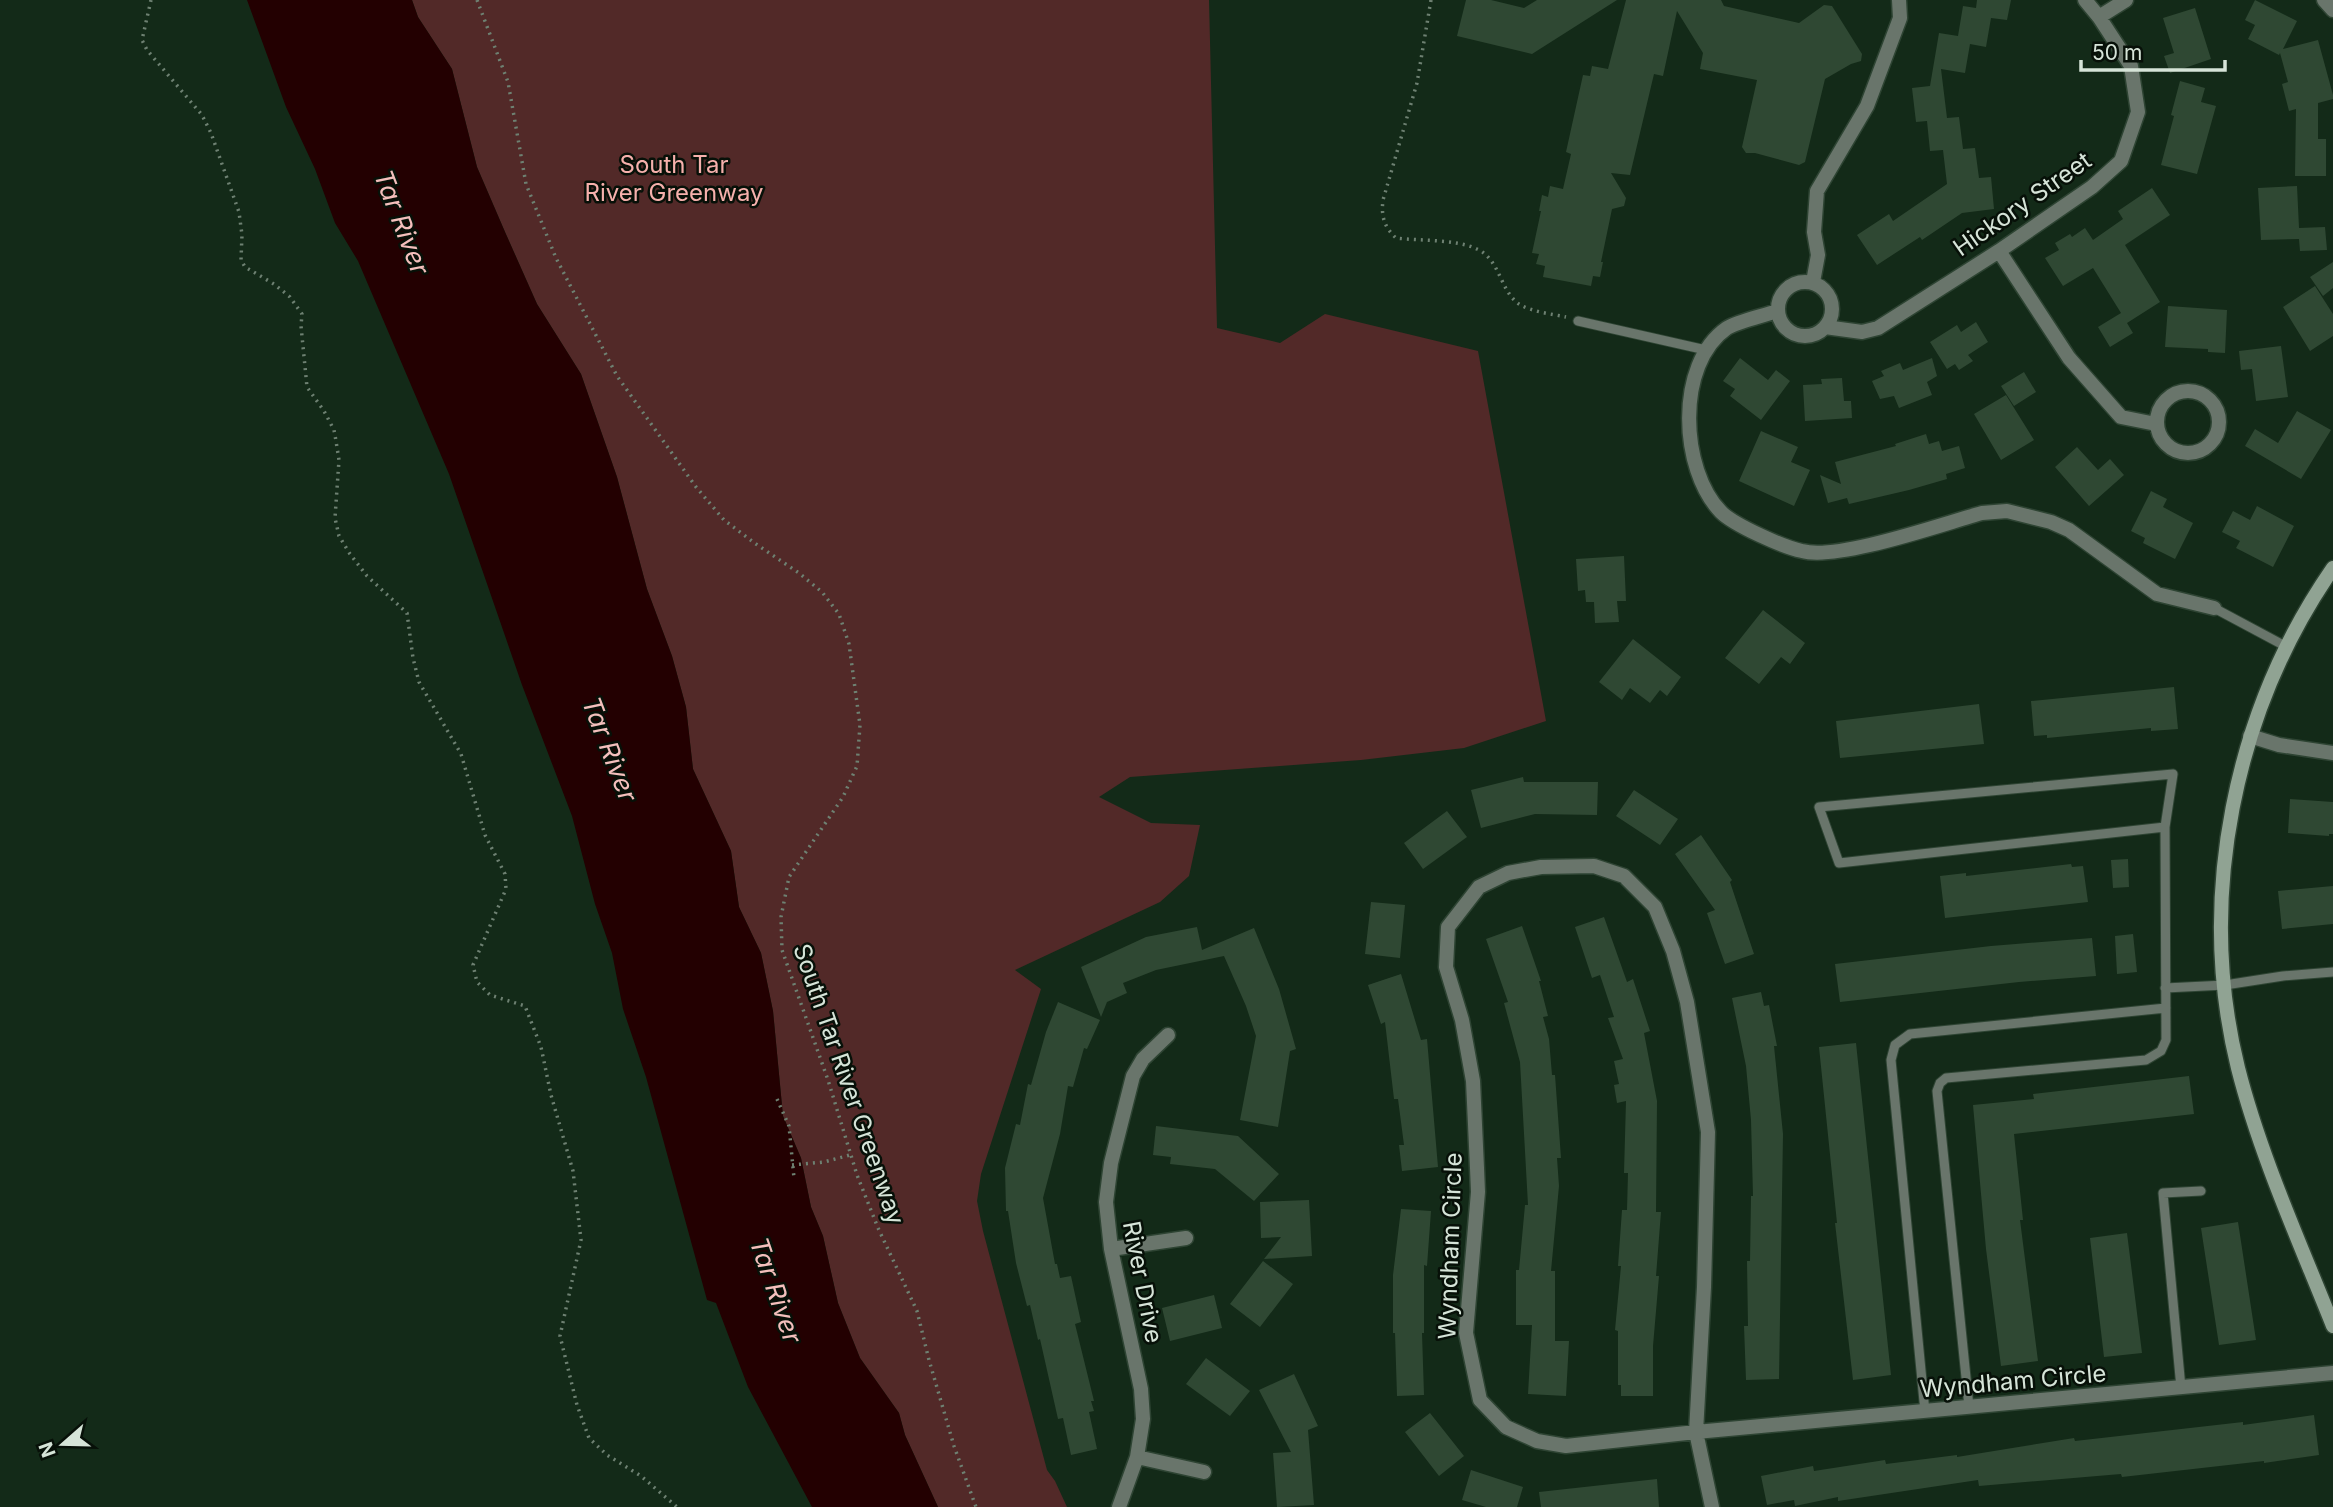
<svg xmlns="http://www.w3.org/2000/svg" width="2333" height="1507" font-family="Inter,sans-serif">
<rect width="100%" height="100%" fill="#132a18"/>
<path fill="#522928" d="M412,0H1209L1217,328L1280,343L1325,314L1478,351L1546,721L1464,748L1361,760L1130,777L1099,797L1151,823L1200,825L1189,876L1160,902L1015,970L1041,989L981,1174L977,1201L983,1231L1047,1470L1055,1481L1067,1507H938L905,1435L899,1413L860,1358L838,1303L823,1236L811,1207L801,1158L783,1116L773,1011L761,953L739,907L731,851L693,769L686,707L672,656L647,589L617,477L581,374L537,304L505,232L477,167L452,69L418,17Z"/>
<path fill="#230001" d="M247,0H412L418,17L452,69L477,167L505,232L537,304L581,374L617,477L647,589L672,656L686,707L693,769L731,851L739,907L761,953L773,1011L783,1116L801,1158L811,1207L823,1236L838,1303L860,1358L899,1413L905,1435L938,1507H812L748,1387L716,1303L707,1300L646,1077L623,1009L612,953L595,904L572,816L522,685L449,474L358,261L335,223L315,169L286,107Z"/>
<path fill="#2f4833" d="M1466,0H1491L1524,8L1537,0H1617L1532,54L1457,36Z
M1626,0H1721L1724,6L1799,23L1824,5L1832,6L1862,54L1861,61L1851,64L1825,79L1805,162L1799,165L1755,153H1746L1742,147L1757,80L1700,69L1703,53L1677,11L1663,76L1654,74L1630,175L1611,173L1626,198L1624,206L1612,209L1601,262H1603L1600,277L1593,276L1591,286L1543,277L1545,266L1536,264L1539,254L1532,253L1541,211H1539L1542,195L1548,197L1550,186L1563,189L1571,154L1566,152L1583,75L1590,76L1592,66L1608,69Z
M1977,0H2011L2007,20L1991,18L1986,47L1970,44L1965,73L1941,69L1947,118L1959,117L1963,149L1975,148L1979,178L1991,177L1994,209L1962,213L1922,240L1920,237L1877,265L1857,235L1889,214L1893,221L1947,184L1943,150L1930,151L1927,121L1916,122L1912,88L1930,86L1939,33L1958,36L1963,6L1976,8Z
M2255,0L2297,21L2283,49L2318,40L2333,95V99L2318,103V139H2326V176H2295L2296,109L2289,111L2282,84L2288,82L2280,53L2279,55L2248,39L2255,25L2245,20Z
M2195,8L2211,59L2170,73L2164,56L2174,53L2163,18Z
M2180,81L2205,88L2201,102L2216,106L2197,174L2161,165L2174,116L2171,115Z
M2297,186L2299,228L2325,227L2327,250L2300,251L2299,239L2261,240L2258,188Z
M2152,188L2170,215L2125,245L2160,302L2127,323L2133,333L2110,347L2098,327L2121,313L2093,268L2063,286L2045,258L2059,250L2055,243L2070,234L2072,237L2085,228L2093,240L2123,219L2118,211Z
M2333,262V288L2323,296L2310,277Z
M2315,286L2333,314V336L2310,351L2283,307Z
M2168,306L2227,310L2225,353L2208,352V349L2165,347Z
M1976,322L1988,342L1968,355L1973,361L1959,370L1955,364L1947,369L1930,342L1957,325L1961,332Z
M2281,346L2288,397L2256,401L2252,369L2241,370L2239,351Z
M1740,358L1768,380L1776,370L1790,381L1761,420L1730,396L1735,389L1723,381Z
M1932,358L1937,376L1927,382L1932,395L1899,408L1894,396L1880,399L1872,381L1884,376L1881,371L1900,363L1903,370Z
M2024,372L2036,392L2014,406L2001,386Z
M1842,378L1844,401H1851L1852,418L1805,421L1803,385L1822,384L1821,379Z
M2006,395L2034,440L2001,460L1974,414Z
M2297,411L2331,430L2301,479L2245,446L2255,429L2278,443Z
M1761,431L1798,447L1791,462L1810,470L1794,506L1739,481Z
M1926,434L1929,444L1939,441L1942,451L1959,446L1965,468L1946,474L1947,479L1909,490L1849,504L1847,498L1828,503L1820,475L1841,484L1835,462L1896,446L1895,444Z
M2077,447L2098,470L2110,459L2124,475L2089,506L2055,467Z
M2151,491L2167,499L2163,507L2193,523L2175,559L2143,543L2145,538L2131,531Z
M2257,506L2294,526L2273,567L2236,548L2240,541L2222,532L2233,511L2250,520Z
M1624,556L1626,601H1617L1619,622L1595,623L1594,602H1586L1585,590L1578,591L1576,559Z
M1763,610L1805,643L1790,664L1781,657L1759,684L1725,658Z
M1633,639L1681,677L1667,696L1660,690L1650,703L1630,688L1622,700L1599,682Z
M2174,687L2178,729L2151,731V728L2047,738V735L2034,736L2031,701Z
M1979,704L1984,744L1840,758L1836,721Z
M1523,777L1524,782H1598L1597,815L1535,814L1481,828L1471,790Z
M1634,790L1678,819L1660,845L1616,816Z
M2290,799L2333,802V834H2329V836L2288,833Z
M1447,811L1467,837L1423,869L1404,843Z
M1701,835L1732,880L1730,882L1754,954L1725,964L1707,913L1715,910L1675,854Z
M2128,859L2129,887L2113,888L2111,860Z
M2071,864L2072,867L2083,866L2088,902L1945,918L1940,876L1966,873V876Z
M2333,886V924L2282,929L2278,891Z
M1371,902L1405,905L1400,958L1365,954Z
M1604,917L1627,982L1633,979L1650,1031L1644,1033L1657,1101L1656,1212H1661L1656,1276H1659L1653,1346V1396H1621V1385H1618V1331L1615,1330L1621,1266H1618L1622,1210H1627L1628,1173H1624L1626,1101L1617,1103L1614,1085L1619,1084L1614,1061L1623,1059L1608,1018L1614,1017L1600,975L1592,978L1575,927Z
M1522,926L1541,981H1539L1548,1016L1543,1017L1549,1039L1552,1075H1555L1561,1158H1557L1559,1186L1551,1271H1555V1341H1569L1566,1396L1528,1394L1532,1325H1516V1270H1519L1525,1205H1528L1520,1062L1504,1003L1508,1002L1486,939Z
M1197,927L1202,950L1254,928L1279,989L1296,1049L1290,1051L1278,1127L1240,1120L1256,1036L1246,1006L1224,956L1156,970L1123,983L1127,993L1107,1002L1101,1017L1081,967L1146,937Z
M2133,934L2137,972L2117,974L2115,936Z
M2092,938L2096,976L2019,982L1840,1002L1835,964L1991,946Z
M1401,974L1421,1040L1427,1039L1438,1167L1402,1171L1399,1145H1404L1398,1099H1394L1385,1022L1381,1024L1368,985Z
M1761,992L1764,1006L1769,1005L1777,1046H1774L1783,1134L1779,1379L1746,1380L1744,1326H1748L1747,1261H1750L1751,1196H1753L1751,1120L1746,1066L1732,998Z
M1058,1002L1100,1020L1087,1049L1084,1048L1073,1087L1068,1086L1060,1134L1043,1198L1055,1264H1057L1060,1278L1071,1276L1081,1322L1075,1324L1094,1401H1091L1094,1411L1089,1412L1097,1449L1071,1455L1063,1418L1058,1419L1040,1339L1038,1340L1030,1305L1027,1306L1016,1263L1008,1211H1006L1005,1168L1016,1124L1020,1125L1028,1084L1031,1085L1046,1032Z
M1856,1043L1891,1375L1853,1380L1835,1223H1837L1819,1047Z
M2189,1076L2194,1114L2014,1134L2023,1220H2020L2038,1361L2001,1366L1986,1249L1973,1105L2034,1099L2033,1094Z
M1156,1126L1238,1136L1279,1174L1254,1201L1215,1169L1170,1164L1171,1157L1153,1155Z
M1309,1200L1312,1256L1264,1259L1281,1237L1261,1238L1260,1202Z
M1401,1209L1431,1211L1427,1266L1424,1265V1333H1422L1424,1395L1397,1396L1395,1333H1393V1275Z
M2238,1222L2256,1340L2219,1345L2201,1228Z
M2127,1233L2142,1353L2104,1357L2090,1238Z
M1263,1261L1293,1284L1260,1327L1230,1304Z
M1214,1295L1222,1328L1170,1341L1162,1308Z
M1206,1358L1250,1391L1230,1416L1186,1384Z
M1294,1374L1318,1426L1308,1430L1314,1505L1277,1507L1273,1453L1291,1452L1259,1390Z
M1430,1413L1464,1456L1439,1476L1405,1432Z
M2314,1415L2319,1455L2264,1463V1461L2122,1477L2121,1474L1979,1486L1978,1480L1838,1501V1497L1795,1506L1794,1500L1767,1505L1761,1476L1813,1466L1814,1471L1885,1460L1886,1464L1957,1455V1457L2074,1438L2075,1441L2243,1422V1425Z
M1471,1470L1523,1487L1517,1507H1486L1462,1500Z
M1657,1479L1659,1507H1541L1539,1492Z"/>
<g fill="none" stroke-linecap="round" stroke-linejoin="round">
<defs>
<path id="lane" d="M1578,321L1706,350
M2214,608L2287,647
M2165,988L2225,985L2283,976L2333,972
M2181,1388L2163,1193L2201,1191
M1969,1407L1937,1091L1940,1083L1946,1078L2146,1060L2161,1051L2166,1040L2165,827L2173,774L1819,807L1839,863L2165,827
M1925,1412L1891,1060L1895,1045L1910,1034L2166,1008"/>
<path id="street" d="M2324,0L2333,10
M2099,17L2126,0
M1999,251L2069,358L2121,417L2156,424
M1778 309a27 27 0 1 1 54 0a27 27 0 1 1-54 0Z
M1813,282L1818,255L1814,232L1817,191L1867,106L1900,18L1899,0
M1777,311C1763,316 1739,321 1727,328C1675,364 1680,470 1721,512C1734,525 1783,547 1802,551C1838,561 1942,524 1982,513L2007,511L2051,522L2069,530L2157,594L2214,608
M1825,327L1862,332L1878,328L1999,251L2092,187L2121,161L2138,112L2131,66L2099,17L2085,0
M2157 422a31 31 0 1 1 62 0a31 31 0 1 1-62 0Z
M2250,736L2279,745L2333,753
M1594,866L1624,876L1655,907L1673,951L1687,1002L1708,1132L1704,1287L1696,1432L1566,1446L1537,1441L1506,1427L1480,1400L1466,1333L1478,1192L1477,1168L1473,1081L1462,1020L1446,967L1448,927L1479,887L1508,873L1541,867Z
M1111,1249L1186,1238
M1137,1457L1204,1472
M1119,1507L1137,1457L1143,1419L1141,1389L1111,1249L1106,1202L1111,1163L1133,1076L1143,1059L1168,1035
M1712,1507L1696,1432L2333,1373"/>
<path id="secondary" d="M2333,568C2234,711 2196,898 2238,1068C2260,1155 2300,1243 2333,1326"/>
</defs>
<use href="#lane" stroke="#2e4433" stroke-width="11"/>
<use href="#street" stroke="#2e4433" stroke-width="17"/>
<use href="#secondary" stroke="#2e4433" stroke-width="17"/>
<path stroke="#6e8172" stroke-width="3.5" stroke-dasharray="2 5" stroke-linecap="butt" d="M151,0L142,40L147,50L202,115L211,133L239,212L242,235L241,260L245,267L274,284L290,297L302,314L301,326L307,387L324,411L334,430L336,441L339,460L335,518L339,536L350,554L367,576L407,613L413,658L419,682L461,754L485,835L505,874L506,889L473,965L477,982L490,995L525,1006L541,1047L551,1095L573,1171L581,1240L560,1336L577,1405L589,1438L607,1455L641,1476L677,1507
M477,0L508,82L526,184L556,258L617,376L696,487L724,520L756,544L799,573L822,592L839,614L849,644L860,725L857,766L843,797L789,877L781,917L782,950L828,1080L857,1175L878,1228L917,1311L929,1360L954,1446L976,1507
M1431,0L1417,83L1383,200C1381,216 1384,227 1396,238C1420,241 1456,239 1477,249C1500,259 1500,291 1519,304C1532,312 1552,314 1566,317
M777,1099L789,1126L794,1178
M792,1165L824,1162L850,1155"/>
<use href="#lane" stroke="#69756b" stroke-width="9"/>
<use href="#street" stroke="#69756b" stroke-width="14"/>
<use href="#secondary" stroke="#90a393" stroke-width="14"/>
</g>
<g text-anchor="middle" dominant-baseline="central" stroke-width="5" stroke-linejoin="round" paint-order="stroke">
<g font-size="24" fill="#f6b0ac" stroke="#071008">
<text x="674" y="164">South Tar<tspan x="674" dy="28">River Greenway</tspan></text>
</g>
<g font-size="24" fill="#d6e4d8" stroke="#071008">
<text transform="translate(2022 204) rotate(-35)">Hickory Street</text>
<text transform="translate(849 1084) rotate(71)">South Tar River Greenway</text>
<text transform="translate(1450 1246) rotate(-88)">Wyndham Circle</text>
<text transform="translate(1143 1282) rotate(79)">River Drive</text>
<text transform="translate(2013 1381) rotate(-5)">Wyndham Circle</text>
</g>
<g font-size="26" font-style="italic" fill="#f4bfbc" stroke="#071008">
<text transform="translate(402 222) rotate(69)">Tar River</text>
<text transform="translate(610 749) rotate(69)">Tar River</text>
<text transform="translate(776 1290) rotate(71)">Tar River</text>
</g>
</g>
<g transform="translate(63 1444) rotate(250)" stroke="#071008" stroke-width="5" paint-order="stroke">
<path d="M0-5L12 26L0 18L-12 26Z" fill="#d6e4d8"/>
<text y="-10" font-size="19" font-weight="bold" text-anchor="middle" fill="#d6e4d8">N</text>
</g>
<path d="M2081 60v10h144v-10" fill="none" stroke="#d6e4d8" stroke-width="3.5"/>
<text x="2092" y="60" font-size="21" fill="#d6e4d8" stroke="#071008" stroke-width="5" paint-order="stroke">50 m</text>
</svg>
